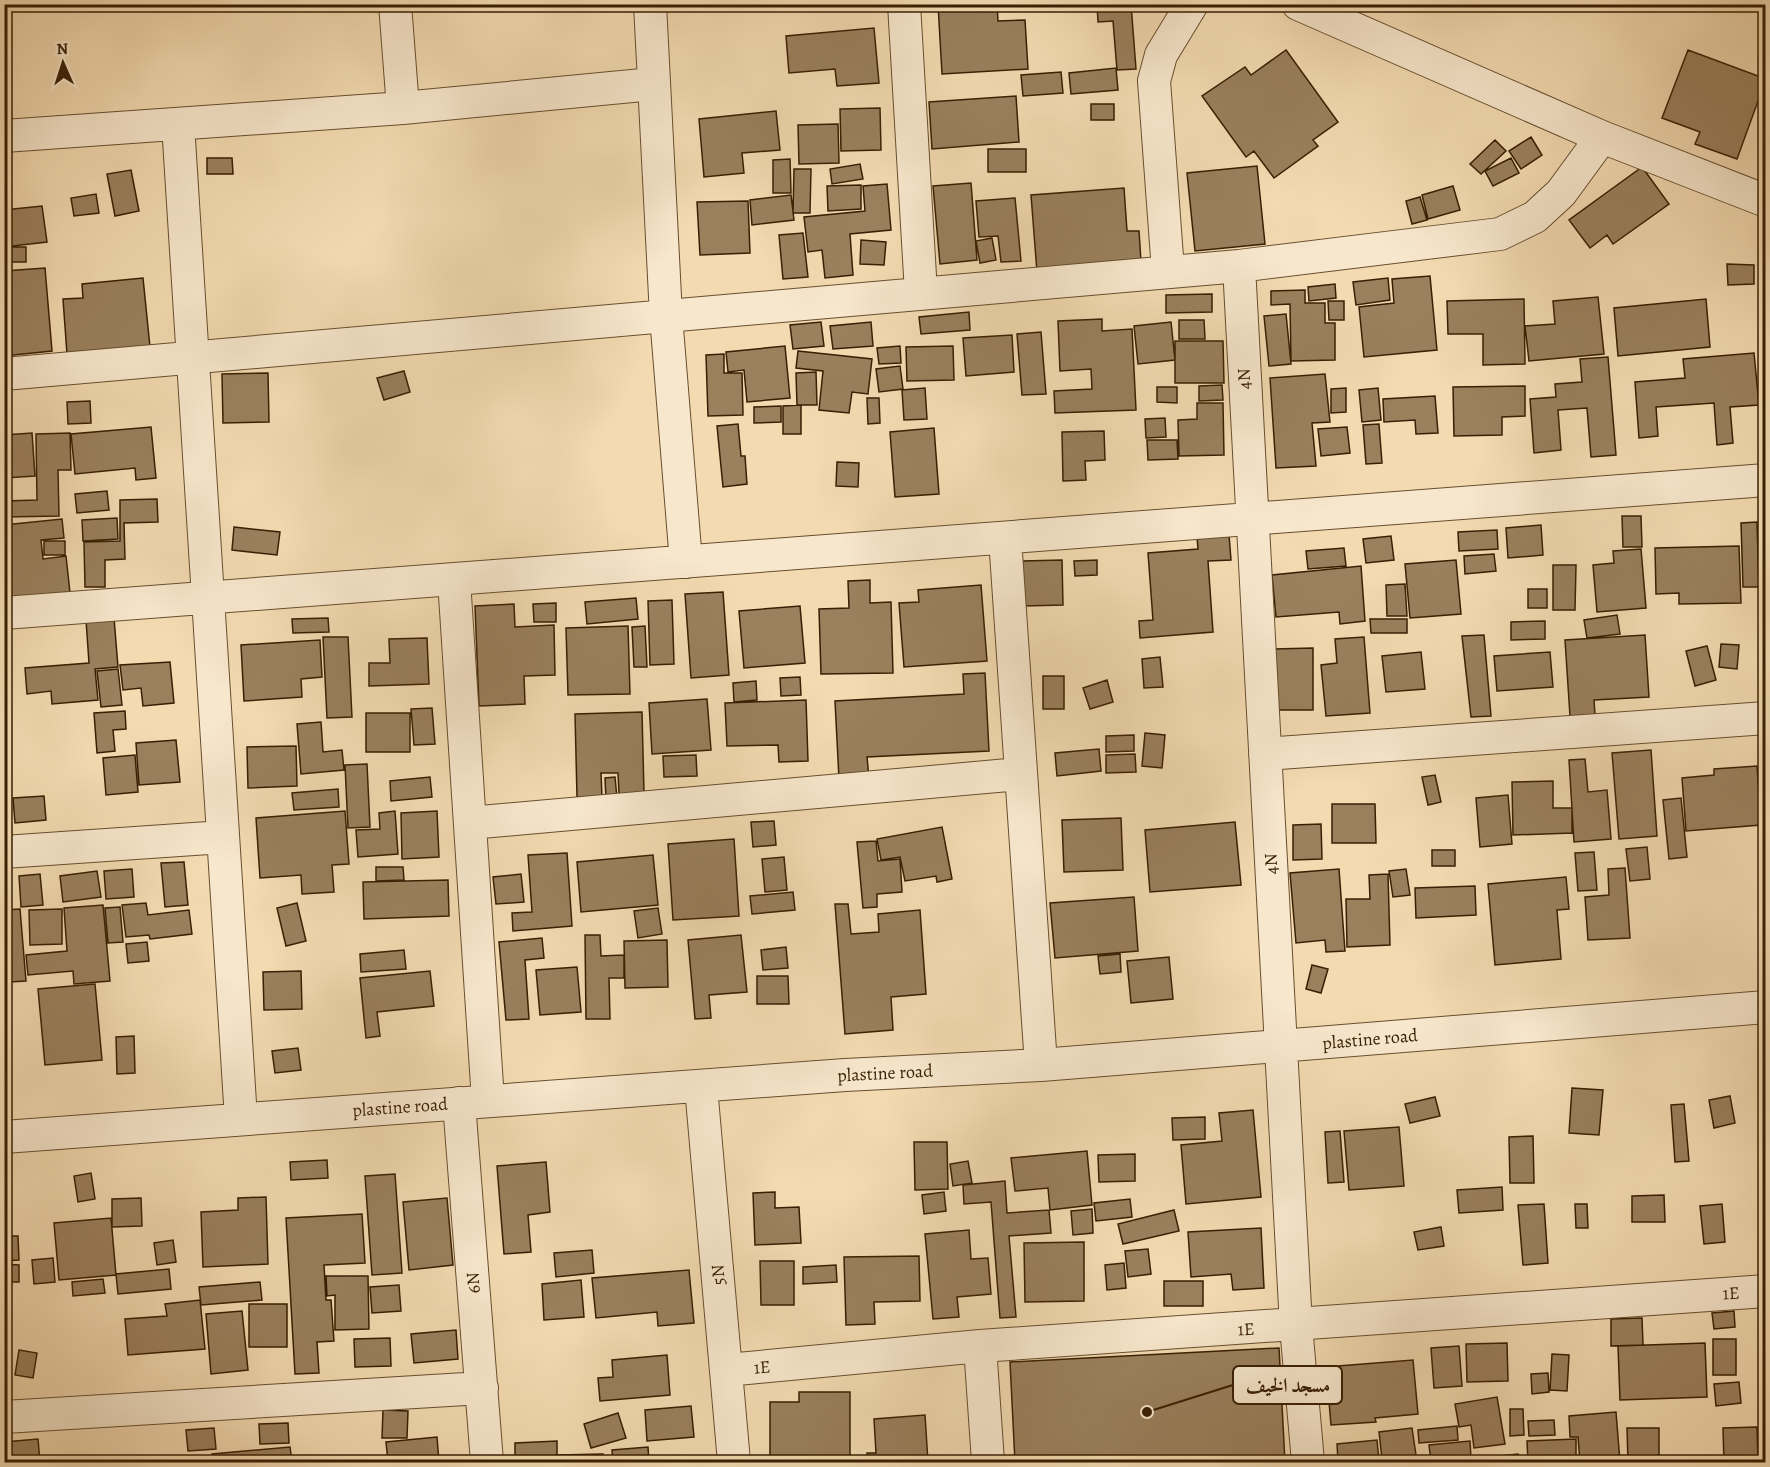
<svg xmlns="http://www.w3.org/2000/svg" width="1770" height="1467" font-family="Alegreya,Amiri,serif">
<rect width="100%" height="100%" fill="#f3dab1"/>
<filter id="stains"><feTurbulence type="fractalNoise" baseFrequency=".00333" numOctaves="4"/><feColorMatrix values="0 0 0 0 .2 0 0 0 0 .09 0 0 0 0 .02 0 0 0 .5 -.17"/></filter>
<radialGradient id="worn" r=".72"><stop offset=".6" stop-color="#630" stop-opacity="0"/><stop offset="1" stop-color="#630" stop-opacity=".3"/></radialGradient>
<path fill="#9a805d" stroke="#391f03" stroke-width="1.5" d="M938,4H997L998,21L1025,20L1028,69L942,74Z
M1097,4H1131L1136,69L1117,70L1113,21L1098,22Z
M874,28L879,83L837,86L835,69L789,73L786,36Z
M1286,50L1338,122L1313,140L1318,146L1274,178L1254,151L1246,157L1202,96L1245,67L1251,75Z
M1688,50L1766,79L1737,159L1695,144L1700,132L1662,118Z
M1116,68L1118,90L1071,94L1069,73Z
M1061,72L1063,93L1023,96L1021,75Z
M1016,96L1019,142L932,149L929,102Z
M1091,104H1114V120H1091Z
M880,108L881,150L841,151L840,109Z
M776,111L780,150L742,153L744,173L704,177L699,119Z
M838,124L839,163L799,164L798,125Z
M1531,137L1542,155L1521,169L1509,151Z
M1495,140L1506,151L1481,174L1470,164Z
M988,149H1026V172H988Z
M207,158H232L233,174H207Z
M1511,158L1519,173L1493,186L1485,171Z
M790,159L791,193H773V160Z
M860,164L863,179L832,184L830,169Z
M1257,166L1265,244L1195,251L1187,173Z
M1642,167L1669,204L1613,244L1607,235L1590,248L1569,220Z
M794,169H811L810,213H793Z
M131,170L139,211L115,216L107,174Z
M4,173L10,198L4,199Z
M971,183L977,260L940,264L933,186Z
M887,184L891,230L850,234L853,275L825,278L822,250L808,252L804,217L865,211L863,186Z
M861,185V209L828,211L827,186Z
M1453,186L1460,210L1428,219L1422,195Z
M1124,188L1127,231H1139L1142,277L1038,285L1031,195Z
M96,194L99,213L74,216L71,198Z
M791,195L794,220L752,225L750,200Z
M1420,197L1427,220L1412,224L1406,201Z
M1015,198L1021,261L1001,262L998,236L979,237L976,201Z
M748,201L750,253L700,255L697,202Z
M42,206L47,242L4,247V210Z
M803,233L808,277L783,279L779,235Z
M992,238L996,260L980,263L976,241Z
M861,240L886,242L884,265L860,264Z
M4,247H26V262H4Z
M1727,264L1754,265V284L1728,285Z
M45,268L52,351L4,356V271Z
M1430,276L1437,350L1364,357L1359,307L1394,303L1392,279Z
M143,278L150,347L67,354L63,299L83,298L82,284Z
M1388,278L1390,300L1356,305L1353,282Z
M1335,284L1336,298L1309,301L1308,287Z
M1305,290V303H1325V323H1335V360L1291,361L1290,304L1271,305V291Z
M1212,294V312L1166,313V295Z
M1598,297L1604,354L1529,361L1525,326L1555,324L1553,301Z
M1524,299L1525,364L1483,365V334H1448L1447,301Z
M1706,299L1710,347L1618,356L1614,308Z
M1328,301H1344V320H1329Z
M969,312L970,330L921,334L919,317Z
M1286,314L1291,364L1269,366L1264,316Z
M1102,319V331L1132,329L1136,410L1055,413L1054,391L1092,389L1091,369L1060,371L1058,321Z
M1179,320H1204L1205,339H1179Z
M821,322L824,346L793,349L790,325Z
M871,322L873,346L833,349L830,326Z
M1171,322L1175,360L1138,364L1134,326Z
M1041,332L1046,394L1022,395L1017,334Z
M1012,335L1014,372L966,376L963,338Z
M1175,341H1223L1224,383H1175Z
M785,346L790,398L747,402L744,370L728,372L726,352Z
M900,346L901,363L879,364L877,348Z
M953,346L954,380L907,381L906,347Z
M798,351L872,359L868,394L852,392L849,413L819,410L823,371L796,368Z
M1754,353L1759,405L1730,407L1733,443L1717,445L1714,403L1656,407L1658,436L1639,438L1635,382L1685,378L1683,359Z
M724,354V373H742L743,415L708,416L706,355Z
M1608,357L1616,455L1591,457L1587,408L1558,410L1561,450L1534,453L1530,399L1556,397L1555,384L1582,382L1580,359Z
M900,366L903,389L879,392L876,369Z
M404,371L410,392L384,400L377,378Z
M816,372L817,405H797L796,373Z
M268,373L269,422L223,423L222,374Z
M1325,374L1330,422L1312,423L1316,466L1276,468L1270,378Z
M1222,385L1223,400L1199,401V386Z
M1525,386V416L1502,417V435L1454,436L1453,387Z
M1157,387H1177V403L1157,402Z
M925,388L927,419L904,420L902,390Z
M1346,388V412L1331,413V389Z
M1378,388L1381,420L1362,422L1359,390Z
M1435,396L1438,433L1416,434L1415,420L1384,422L1383,399Z
M867,398H879L880,423L868,424Z
M90,401L91,423L68,424L67,402Z
M1197,403H1223L1224,455L1179,456L1178,420L1197,419Z
M801,405V434H783V406Z
M781,406V422L754,423V407Z
M1165,418L1166,437L1146,438L1145,419Z
M738,424L741,456H745L747,484L723,487L717,426Z
M1379,424L1382,463L1366,464L1363,425Z
M151,427L156,478L136,480L135,468L75,474L71,434Z
M1347,427L1350,453L1321,456L1318,429Z
M934,428L939,494L895,497L890,432Z
M1104,431L1105,460L1085,461L1086,480L1063,481L1062,432Z
M32,433L35,476L4,478V435Z
M70,433L71,470H58L59,516L4,517V501L37,500L36,434Z
M1147,440H1177L1178,459L1148,460Z
M837,462L859,463L858,487L836,486Z
M107,491L109,510L77,513L75,494Z
M157,499L158,522L124,523L125,559L105,560V587H85L84,542L120,541V500Z
M1622,516H1641L1642,547H1623Z
M117,518L118,539L83,541L82,520Z
M62,519L64,538L41,540L43,559L66,556L71,602L10,608L4,525Z
M1757,522L1759,587H1743L1741,523Z
M1541,525L1543,555L1508,558L1506,528Z
M234,527L280,532L277,555L232,550Z
M1497,530L1498,549L1459,551L1458,532Z
M1229,535L1231,560L1208,561L1213,632L1140,638L1139,621L1153,620L1148,553L1198,549L1197,537Z
M1391,536L1394,560L1366,563L1363,539Z
M44,541H65V555H44Z
M1739,546L1741,603L1679,604V593L1656,594L1655,548Z
M1344,548L1346,566L1308,569L1306,551Z
M1641,549L1646,608L1597,612L1593,565L1614,563L1613,551Z
M1494,554L1496,571L1465,574L1464,556Z
M1062,560L1063,605L1023,606L1022,561Z
M1097,560V575L1075,576L1074,561Z
M1456,560L1461,614L1410,618L1405,564Z
M1553,565H1576L1575,610H1553Z
M1361,566L1365,621L1340,624L1339,612L1276,617L1272,575Z
M870,580V603L891,602L893,673L821,674L819,609L849,608L848,581Z
M1405,584L1407,616H1387L1386,585Z
M981,585L987,661L904,667L899,603L919,602L918,590Z
M1528,589H1547V608H1528Z
M723,592L729,675L691,678L685,594Z
M636,598L638,619L587,624L585,602Z
M672,600L674,664L650,665L648,601Z
M556,603V622H534L533,604Z
M514,604L515,627L554,625L555,675L524,676L525,704L479,706L475,606Z
M800,606L805,663L744,668L739,611Z
M1617,615L1620,634L1587,638L1584,620Z
M114,618L118,667L95,669L98,700L52,704L51,691L27,694L25,668L89,663L86,620Z
M328,618L329,632L293,633L292,619Z
M1370,619H1407V633H1371Z
M1545,621V639L1511,640V622Z
M628,626L630,694L568,695L566,628Z
M645,626L647,667H634L632,627Z
M1484,635L1491,716L1471,717L1462,636Z
M1645,635L1649,697L1594,700L1595,715L1570,716L1565,640Z
M323,637H348L352,717L327,718Z
M1364,637L1370,713L1326,716L1321,665L1337,663L1335,639Z
M427,638L429,684L369,686V663H390L389,639Z
M320,640L322,677L301,679L302,697L244,701L241,645Z
M1721,644L1739,645L1737,669L1719,667Z
M1707,646L1716,680L1695,686L1686,651Z
M1313,648V710H1273L1274,649Z
M1421,652L1425,689L1386,692L1382,656Z
M1550,652L1553,687L1497,691L1494,656Z
M1160,657L1163,687L1144,688L1142,659Z
M170,662L174,703L143,706L141,688L123,690L120,665Z
M4,665L8,736H4Z
M118,669L122,705L101,707L97,671Z
M985,673L989,751L867,757L869,778L839,779L835,701L964,694L963,674Z
M1043,676H1064V709H1043Z
M800,677L801,695L781,696L780,678Z
M1107,680L1113,702L1090,709L1083,688Z
M756,681L757,700L734,702L733,683Z
M707,699L711,750L652,754L649,703Z
M806,700L808,761L779,762L778,745L727,746L725,703Z
M432,708L435,744L414,745L411,709Z
M125,711L126,729L113,730L115,751L97,753L94,713Z
M642,712L644,793L619,794L618,773H601L602,797H577L575,714Z
M366,713H410V752H366Z
M321,722L323,752L342,750L344,770L301,774L297,724Z
M1145,733L1165,735L1162,768L1142,766Z
M1134,735V751L1106,752V736Z
M176,740L180,782L139,785L136,743Z
M296,746L297,786L248,788L247,747Z
M4,747H10V775H4Z
M1099,749L1101,771L1057,776L1055,753Z
M1651,750L1657,836L1619,839L1612,753Z
M1135,754L1136,772L1106,773V755Z
M135,755L138,792L106,795L103,758Z
M696,755L697,776L664,777L663,756Z
M1585,759L1588,792L1607,790L1611,839L1574,842L1569,760Z
M367,764L370,827L348,828L345,765Z
M1757,766L1761,825L1686,831L1682,778L1714,775V769Z
M1435,775L1441,802L1428,805L1422,777Z
M430,777L432,797L391,801L390,781Z
M615,777L617,798L606,799L605,778Z
M1553,781V808H1572V833L1513,835L1512,782Z
M338,789L339,807L294,810L292,793Z
M1508,795L1512,844L1480,847L1476,798Z
M44,796L46,820L15,823L13,798Z
M1681,798L1687,857L1669,859L1663,800Z
M1332,804H1375L1376,843H1332Z
M345,811L349,864L332,865L334,892L302,894L301,875L260,878L256,818Z
M395,811L398,854L358,857L356,830L380,829L379,813Z
M437,811L439,857L402,859L401,813Z
M1121,818L1123,870L1064,872L1062,820Z
M774,821L776,845L753,847L751,822Z
M1235,822L1241,885L1150,892L1145,830Z
M1321,824L1322,859L1293,860V825Z
M942,827L952,879L937,882L936,876L905,881L900,857L881,860L877,839Z
M734,839L739,916L673,920L668,844Z
M876,841L878,861L900,859L902,892L877,894V907L863,908L857,842Z
M1647,847L1650,879L1630,881L1626,849Z
M1432,850H1455V866H1432Z
M1594,852L1597,890L1578,891L1575,853Z
M567,853L572,926L513,931L512,913L532,912L528,855Z
M653,855L658,905L581,912L577,862Z
M784,857L787,890L765,892L762,859Z
M184,862L188,905L165,907L161,863Z
M376,867H403L404,880L376,881Z
M1625,868L1630,938L1588,940L1585,897L1609,895L1608,869Z
M132,869L134,897L106,899L104,871Z
M1339,869L1345,951L1326,952L1325,940L1296,943L1290,873Z
M1406,869L1410,895L1393,897L1389,871Z
M97,871L101,897L63,902L60,876Z
M40,874L43,905L21,907L19,876Z
M521,874L524,902L496,904L493,877Z
M1388,874L1390,945L1347,947L1346,899H1370L1369,875Z
M1566,877L1569,909L1557,910L1561,959L1495,965L1488,884Z
M448,880L449,916L364,919L363,882Z
M1475,886L1476,915L1416,918L1415,888Z
M793,892L795,910L752,914L750,896Z
M1134,897L1138,951L1055,958L1050,903Z
M146,903L148,915L189,910L192,934L150,939L149,935L126,937L122,905Z
M297,903L306,941L286,946L277,908Z
M835,904H848L851,934L879,932L878,914L920,910L926,994L891,997L893,1030L845,1034Z
M103,905L110,981L74,984L73,971L28,975L26,955L67,951L64,908Z
M120,907L123,942L108,943L105,908Z
M658,908L662,934L638,938L634,911Z
M20,909L26,981L10,982L4,910Z
M62,909V944L30,945L29,910Z
M585,935H600L601,956L624,955V978H609L610,1019H586Z
M741,935L747,992L709,995L711,1018L695,1019L688,940Z
M542,938L544,958L525,960L529,1019L506,1020L499,942Z
M667,940L668,987L625,988L624,941Z
M147,942L149,961L128,963L126,944Z
M786,947L788,968L763,970L761,950Z
M404,950L406,969L361,972L360,954Z
M1120,954L1121,972L1100,974L1098,956Z
M1169,957L1173,999L1131,1003L1127,961Z
M1312,965L1328,969L1321,993L1306,989Z
M577,967L581,1012L540,1015L536,970Z
M301,971L302,1009L264,1010L263,972Z
M430,971L434,1006L377,1012L380,1036L366,1038L360,978Z
M757,976H788L789,1004H757Z
M95,984L102,1060L45,1065L38,989Z
M134,1036L135,1073L117,1074L116,1037Z
M298,1048L301,1070L275,1073L272,1051Z
M1572,1088L1603,1090L1599,1135L1569,1133Z
M1730,1096L1735,1123L1714,1128L1709,1100Z
M1435,1097L1440,1116L1410,1123L1405,1104Z
M1684,1104L1689,1161L1675,1162L1671,1105Z
M1253,1110L1261,1197L1186,1204L1181,1145L1222,1141L1219,1113Z
M1205,1117V1139L1173,1140L1172,1118Z
M1399,1127L1404,1186L1349,1190L1344,1131Z
M1340,1131L1344,1182L1328,1183L1325,1132Z
M1533,1136L1534,1183H1510L1509,1137Z
M914,1142H947L948,1189L915,1190Z
M1087,1151L1092,1205L1050,1210L1048,1188L1015,1191L1011,1158Z
M1135,1154V1181L1099,1182L1098,1155Z
M327,1160L328,1178L291,1180L290,1162Z
M968,1161L972,1183L953,1186L950,1164Z
M546,1162L550,1212L528,1215L531,1252L504,1254L497,1166Z
M91,1173L95,1199L78,1202L74,1176Z
M395,1174L402,1273L372,1275L365,1176Z
M1005,1181L1007,1213L1049,1210L1051,1233L1009,1236L1016,1317L1000,1318L991,1202L964,1204L963,1185Z
M1502,1187L1503,1210L1459,1213L1457,1190Z
M775,1192V1208L799,1207L801,1243L755,1245L753,1193Z
M944,1192L946,1211L924,1214L922,1195Z
M1664,1195L1665,1222H1632V1196Z
M266,1197L268,1264L203,1267L201,1212L238,1210V1198Z
M141,1198L142,1226L112,1227V1199Z
M447,1198L453,1265L409,1270L403,1202Z
M1130,1199L1132,1217L1096,1221L1094,1203Z
M1544,1204L1548,1263L1523,1265L1518,1205Z
M1575,1204H1587L1588,1228H1576Z
M1722,1204L1725,1242L1704,1244L1700,1206Z
M1092,1209L1093,1233L1073,1235L1071,1211Z
M1174,1210L1179,1231L1123,1244L1118,1224Z
M362,1214L365,1263L324,1265L326,1300H331L334,1341L317,1342L319,1373L295,1374L286,1218Z
M111,1218L116,1275L59,1280L54,1223Z
M1441,1227L1444,1246L1418,1250L1414,1232Z
M1261,1228L1264,1288L1233,1290L1231,1274L1191,1277L1188,1232Z
M969,1230L971,1259L988,1258L991,1294L957,1297L959,1317L933,1319L925,1234Z
M4,1236H18L19,1260L4,1261Z
M173,1240L176,1262L157,1265L154,1243Z
M1084,1242V1301L1025,1302L1024,1243Z
M1148,1249L1151,1274L1128,1277L1125,1251Z
M592,1250L594,1273L556,1277L554,1253Z
M919,1256L920,1301L874,1302L875,1324L846,1325L844,1257Z
M53,1258L55,1282L34,1284L32,1260Z
M760,1261H794V1305H761Z
M1124,1263L1126,1288L1107,1290L1105,1265Z
M4,1264L19,1265V1282H4Z
M836,1265L837,1282L803,1284V1267Z
M169,1269L171,1289L118,1294L116,1274Z
M689,1270L694,1323L658,1326L657,1312L596,1318L592,1278Z
M326,1276H368L369,1329L335,1330V1295L327,1296Z
M103,1279L105,1293L73,1296L72,1282Z
M581,1280L584,1317L544,1320L542,1284Z
M1164,1281H1203V1306H1164Z
M260,1282L262,1300L201,1305L199,1287Z
M399,1285L401,1311L372,1313L370,1287Z
M200,1300L205,1349L128,1355L125,1319L167,1316L165,1304Z
M9,1302L11,1328H4V1303Z
M249,1304H287V1347H249Z
M242,1311L248,1370L211,1374L206,1314Z
M1734,1311L1735,1327L1714,1329L1712,1313Z
M1642,1318L1643,1345L1611,1346V1319Z
M456,1330L458,1359L414,1363L411,1334Z
M390,1338L391,1366L355,1367L354,1339Z
M1713,1339H1736V1375H1713Z
M1507,1343L1508,1381L1467,1382L1466,1344Z
M1705,1343L1707,1397L1620,1400L1618,1346Z
M1459,1346L1462,1386L1434,1388L1431,1348Z
M1279,1348L1285,1462H1015L1010,1362Z
M19,1350L37,1353L33,1378L15,1375Z
M1552,1354L1569,1355L1567,1391L1550,1390Z
M667,1355L670,1395L600,1401L598,1378L613,1377L612,1360Z
M1413,1360L1418,1414L1375,1418L1376,1422L1331,1425L1326,1367Z
M1548,1373L1549,1392L1532,1394L1531,1374Z
M1739,1382L1741,1403L1716,1406L1714,1384Z
M799,1392H850V1458H770V1402H799Z
M1497,1397L1505,1444L1474,1448L1471,1425L1459,1427L1455,1404Z
M691,1406L694,1437L647,1441L645,1410Z
M1510,1409H1523L1524,1435L1510,1436Z
M383,1410L408,1411L407,1438H382Z
M1616,1412L1620,1462H1580L1578,1437H1570L1569,1416Z
M618,1413L626,1438L591,1448L584,1424Z
M925,1415L928,1462H867V1453H876L874,1419Z
M1554,1420L1555,1435L1529,1436L1528,1421Z
M288,1423L289,1443L260,1444L259,1424Z
M1457,1426L1458,1440L1419,1443L1418,1430Z
M1757,1427L1758,1462H1724L1723,1428Z
M214,1428L216,1449L188,1451L186,1430Z
M1412,1428L1416,1455L1382,1459L1379,1432Z
M1627,1428H1659V1462H1628Z
M437,1437L439,1462H388L386,1442Z
M38,1439L40,1462H4V1442Z
M1576,1439V1462H1528L1527,1441Z
M1377,1440L1379,1462H1338L1337,1444Z
M557,1441V1455L603,1454V1462H515V1443Z
M1470,1441L1471,1459L1518,1454L1519,1462H1431L1429,1445Z
M290,1447L292,1462H213L212,1454Z
M648,1447L649,1462H613L612,1450Z"/>
<g fill="none" stroke-linecap="round" stroke-linejoin="round">
<defs>
<path id="minor" d="M395,4L403,108
M650,4L666,316L686,562
M904,4L921,293
M1298,4L1602,137L1766,201
M178,124L241,1119
M4,136L403,108L653,84
M1239,266L1296,1326L1308,1462
M1168,271L1154,81L1161,55L1192,4
M4,374L1239,266L1500,234L1535,217L1561,193L1602,137
M1005,538L1041,1065
M454,580L488,1101
M4,613L1766,480
M1265,754L1766,718
M470,823L1020,774
M4,852L223,837
M701,1087L734,1462
M459,1103L487,1462
M4,1137L845,1075L1041,1065L1766,1007
M980,1346L988,1462
M727,1370L980,1346L1766,1291
M4,1417L482,1388"/>
</defs>
<use href="#minor" stroke="#684e2e" stroke-width="34"/>
<use href="#minor" stroke="#f7e7cc" stroke-width="32"/>
</g>
<g text-anchor="middle" dominant-baseline="central" stroke-width="4.5" stroke-linejoin="round" paint-order="stroke">
<g font-size="18" fill="#391f03" stroke="#f7e7cc">
<text transform="translate(1244 379) rotate(-93)">4N</text>
<text transform="translate(1271 864) rotate(-93)">4N</text>
<text transform="translate(1370 1039) rotate(-5)">plastine road</text>
<text transform="translate(885 1073) rotate(-3)">plastine road</text>
<text transform="translate(400 1107) rotate(-4)">plastine road</text>
<text transform="translate(718 1275) rotate(-95)">5N</text>
<text transform="translate(473 1283) rotate(-95)">6N</text>
<text transform="translate(1731 1293) rotate(-4)">1E</text>
<text transform="translate(1246 1329) rotate(-4)">1E</text>
<text transform="translate(762 1367) rotate(-5)">1E</text>
</g>
</g>
<path fill="none" stroke="#391f03" stroke-width="2" d="M1147 1412L1233 1385"/>
<circle fill="#391f03" stroke="#f7e7cc" stroke-width="2" cx="1147" cy="1412" r="6"/>
<rect fill="#f7e7cc" stroke="#391f03" stroke-width="2" x="1233" y="1366" width="109" height="38" rx="6"/>
<g font-size="20" text-anchor="middle" font-weight="bold" fill="#391f03">
<text x="1288" y="1392">مسجد الخيف</text>
</g>
<rect width="1770" height="1467" fill="none" stroke="#f3dab1" stroke-width="24"/>
<rect x="6" y="6" width="1758" height="1455" fill="none" stroke="#391f03" stroke-width="3"/>
<rect x="12" y="12" width="1746" height="1443" fill="none" stroke="#391f03" stroke-width="1.5"/>
<g transform="translate(63 63) rotate(357)" stroke="#f7e7cc" stroke-width="4.5" paint-order="stroke">
<path d="M0-4.5L10 22L0 15L-10 22Z" fill="#391f03"/>
<text y="-9" font-size="16" font-weight="bold" text-anchor="middle" fill="#391f03">N</text>
</g>
<rect width="100%" height="100%" filter="url(#stains)"/>
<rect width="100%" height="100%" fill="url(#worn)"/>
</svg>
